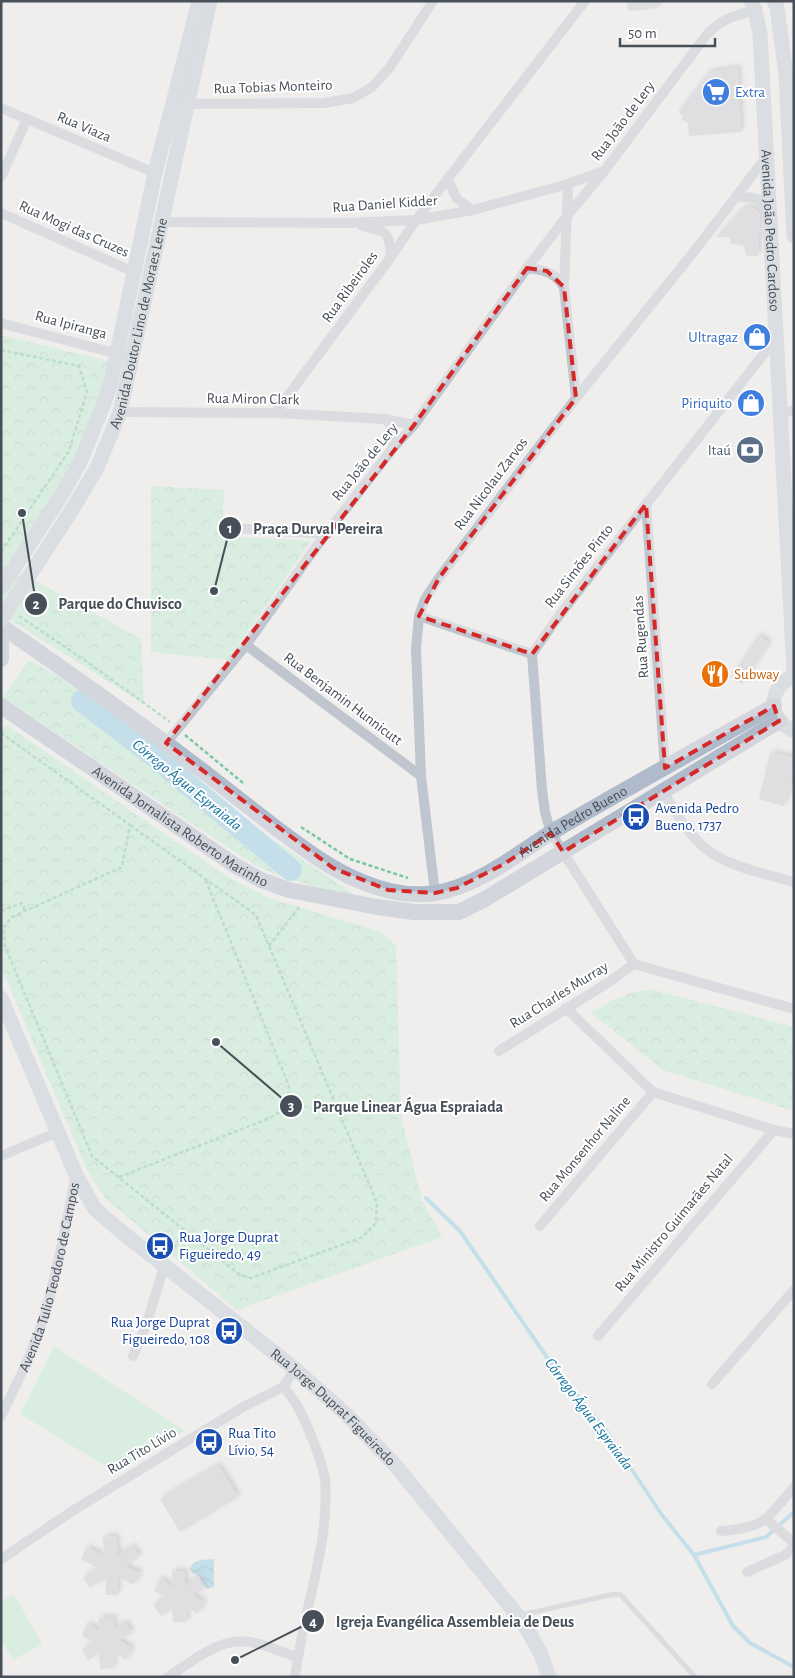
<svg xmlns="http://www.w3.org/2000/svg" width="795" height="1678" font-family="'Alegreya Sans',sans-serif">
<defs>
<pattern id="park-crowns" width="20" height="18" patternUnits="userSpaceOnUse" patternTransform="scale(1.25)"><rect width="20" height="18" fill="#beebd3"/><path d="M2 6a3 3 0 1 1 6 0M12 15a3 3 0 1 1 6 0" fill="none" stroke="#a5cbb7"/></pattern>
<pattern id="water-waves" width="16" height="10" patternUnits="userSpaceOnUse" patternTransform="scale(1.25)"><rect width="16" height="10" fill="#8ecce6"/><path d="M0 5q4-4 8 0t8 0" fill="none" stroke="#76a8bd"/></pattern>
<filter id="shadow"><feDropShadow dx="3" dy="-3" stdDeviation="2.5" flood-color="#0004"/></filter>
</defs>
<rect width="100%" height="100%" fill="#f0eeed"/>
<path fill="#beebd3" d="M54,1346L185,1431L115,1472L20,1414Z
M14,1594L42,1644L13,1660L1,1640V1601Z"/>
<path fill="url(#park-crowns)" d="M1,335L108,361L105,378L77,460L7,565L141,639L144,704L1,614Z
M151,486L224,490L222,536L311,541L228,660L151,652Z
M29,660L87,693L78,708C151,759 218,818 286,876L297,864L275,847V841L361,899C325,889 290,882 256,866L3,698Z
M8,726L226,876L269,898L381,932L396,946L401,1116L422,1200L442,1237L237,1310L105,1198L87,1170L1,967V728Z
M651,989L794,1027V1111L663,1070L591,1013C610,1001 627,992 651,989Z"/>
<path fill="url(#water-waves)" d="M214,1559V1587L207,1589L199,1576L192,1573L190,1568C195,1558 204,1560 214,1559Z"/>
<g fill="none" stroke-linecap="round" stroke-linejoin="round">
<path stroke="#8ecce6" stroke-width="4" d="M426,1198L460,1231L555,1369L605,1429L662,1515L694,1555L733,1626L750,1643L794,1667
M694,1555L766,1537L794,1512"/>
<path stroke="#8ecce6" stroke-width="22" d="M82,701L154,756L291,870"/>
</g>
<path fill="#caccd2" filter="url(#shadow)" d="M627,1H658V8L628,11Z
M738,68L741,132L689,136L688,123L681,119L683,116L678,112L709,72Z
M753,207L760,215L758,256H746L744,246L730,243L731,237H716L742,209Z
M758,635L769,643L742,684L731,677Z
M770,753L794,757V768L784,806L759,799Z
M218,1465L238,1497L180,1532L160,1499Z
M116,1536L118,1555L132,1546L140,1556L125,1566L140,1573L134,1585L118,1577V1595H106V1578L90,1588L83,1578L97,1568L81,1559L87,1547L104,1556L103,1537Z
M172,1571H185V1585L197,1577L204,1589L192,1595L204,1602L198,1614L186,1607L187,1622H173L172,1609L161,1616L153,1604L166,1597L154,1591L160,1578L172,1587Z
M114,1617L113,1629L125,1622L132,1633L119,1640L132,1648L126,1660L113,1652L114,1668L100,1669L99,1653L88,1661L82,1649L93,1642L82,1636L87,1624L100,1631L99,1618Z"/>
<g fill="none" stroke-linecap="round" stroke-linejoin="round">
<path stroke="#78c7a7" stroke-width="2.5" stroke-dasharray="4 2.5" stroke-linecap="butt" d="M1,350L79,366L87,392L69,451L1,552
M19,616L86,661L170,722
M1,733L130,825
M185,735L243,783
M130,825L256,915L377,1203L376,1223L363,1237L251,1278L240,1275L92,1156L5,946L4,927L12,917L25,911L122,867Z
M301,827L350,859L408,878
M1,911L22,903L25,911
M269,946L300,906
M119,1177L270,1118L288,1107L289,1086L206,881
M171,1254L184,1230"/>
<path stroke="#bfc6cf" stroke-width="5" d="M521,1615L610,1595L620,1594L695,1677"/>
<g stroke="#bfc6cf" stroke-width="10">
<path d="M187,104L324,103L353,98L372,87L390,67L433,1"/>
<path d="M1,108L155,173"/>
<path d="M1,177L27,119"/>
<path d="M448,180L457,199L473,210"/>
<path d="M568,184L564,287L576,398"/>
<path d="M736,197C754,197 758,196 768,211"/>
<path d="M1,213L134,272"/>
<path d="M161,222L346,223L416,220L473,210L568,184L604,171"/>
<path d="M362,226C387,232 389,230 391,257"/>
<path d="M527,268C545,270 554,272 564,287"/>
<path d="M1,323L122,355"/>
<path d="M777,337L558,617L532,654L542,790L545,812L551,833L634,964L794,1009"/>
<path d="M120,412L275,413L385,419L414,425"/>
<path d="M275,413L391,257L416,220L585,1"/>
<path d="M781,414L794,410"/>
<path d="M385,419C394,427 394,436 393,448"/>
<path d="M646,504L665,768"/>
<path d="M234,528L327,534"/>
<path d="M419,616L532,654"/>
<path d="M246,645L421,776"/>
<path d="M166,743L246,645L316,547L393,448L414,425L527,268L567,216L605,170L708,33C725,18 733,16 755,10"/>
<path d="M664,792C677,816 694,845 720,858C743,870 770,875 794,882"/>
<path d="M435,893L421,776L416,649L419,616L425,599L439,578L576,398L696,249L767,156"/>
<path d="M566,1008L653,1092L774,1130L794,1134"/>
<path d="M499,1051L609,982L634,964"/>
<path d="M1,1156L58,1132"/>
<path d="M540,1226L653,1092"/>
<path d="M598,1336L774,1130"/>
<path d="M133,1356L147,1323L164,1266"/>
<path d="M712,1384L794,1290"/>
<path d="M283,1387C296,1400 303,1416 310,1433C316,1448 323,1464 325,1480C327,1498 325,1516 323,1534C316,1582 301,1629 295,1677"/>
<path id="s1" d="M1,1416C18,1381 37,1344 47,1306C59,1263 67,1219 76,1175"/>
<path d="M766,1519L794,1543"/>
<path d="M721,1531C765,1528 767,1519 794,1487"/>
<path d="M1,1559L74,1510L182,1444L245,1406L283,1387L295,1369"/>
<path d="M747,1572L785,1555L794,1547"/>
<path d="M168,1677C192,1662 219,1637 249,1642C266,1644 282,1652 298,1658"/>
</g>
<g stroke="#bfc7d3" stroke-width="15">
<path id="s2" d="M751,1L755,10L760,34L794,670"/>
<path d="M774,1L777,7L786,75L794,236"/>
<path id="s3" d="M75,505L97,468L120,412L210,1"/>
<path d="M1,588L61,496L80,462L103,406L111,382L134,272L155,173L199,1"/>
<path d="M794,676C767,687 767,720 794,731"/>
<path id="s4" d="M1,998L76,1175L95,1209L118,1229L295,1369L346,1414L396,1466L523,1622L541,1654L549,1677"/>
</g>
<g stroke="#afbacb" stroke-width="16">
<path id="s5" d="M1,626C71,674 140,723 208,775C231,793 253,810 276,828C303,848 330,869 360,881C383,891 411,897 436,893C478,886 517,854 552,832C625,789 700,748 774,706"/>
<path d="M1,639V659"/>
<path id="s6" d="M1,706L236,866L261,880L289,890L377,907L414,912H459L485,899L779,721"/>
</g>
<path stroke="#bfc7d3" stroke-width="15" d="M1,620L75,505"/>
</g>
<path d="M0 0H795V1678H0ZM527,268L547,271L564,287L576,398L439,578L419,616L532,654L646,504L665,768L774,706L779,721L563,852L551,833L504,864L457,888L435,893L388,890L333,868L166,743L414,425Z" fill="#f0eeed" fill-opacity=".55" fill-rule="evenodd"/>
<path fill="none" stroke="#d62828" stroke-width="4" stroke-dasharray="10 6" stroke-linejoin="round" d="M527,268L547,271L564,287L576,398L439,578L419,616L532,654L646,504L665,768L774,706L779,721L563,852L551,833L504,864L457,888L435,893L388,890L333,868L166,743L414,425Z"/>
<defs>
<symbol id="supermarket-disc" viewBox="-11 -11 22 22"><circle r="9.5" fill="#3f7fe0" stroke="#fff"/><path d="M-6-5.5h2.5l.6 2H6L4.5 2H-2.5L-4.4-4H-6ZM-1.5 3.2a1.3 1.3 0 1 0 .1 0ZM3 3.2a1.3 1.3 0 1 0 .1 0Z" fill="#fff"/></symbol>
<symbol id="shop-disc" viewBox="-11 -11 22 22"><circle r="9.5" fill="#3f7fe0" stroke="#fff"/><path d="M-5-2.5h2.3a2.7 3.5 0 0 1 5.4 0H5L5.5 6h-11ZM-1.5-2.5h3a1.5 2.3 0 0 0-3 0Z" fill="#fff"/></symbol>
<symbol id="bank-disc" viewBox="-11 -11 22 22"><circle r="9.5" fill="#5c6f8a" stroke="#fff"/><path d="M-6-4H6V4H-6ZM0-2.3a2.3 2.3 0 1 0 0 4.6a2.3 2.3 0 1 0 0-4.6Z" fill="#fff"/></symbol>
<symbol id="restaurant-disc" viewBox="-11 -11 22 22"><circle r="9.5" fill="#e8710a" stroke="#fff"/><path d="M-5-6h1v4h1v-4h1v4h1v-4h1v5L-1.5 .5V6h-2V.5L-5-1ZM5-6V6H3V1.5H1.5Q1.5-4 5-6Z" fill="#fff"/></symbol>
<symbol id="bus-disc" viewBox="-11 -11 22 22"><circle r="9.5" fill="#1a4fb4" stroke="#fff"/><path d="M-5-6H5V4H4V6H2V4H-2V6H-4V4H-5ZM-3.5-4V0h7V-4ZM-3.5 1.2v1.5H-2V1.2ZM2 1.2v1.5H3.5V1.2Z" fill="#fff"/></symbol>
</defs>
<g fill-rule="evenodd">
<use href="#supermarket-disc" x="700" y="76" width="32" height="32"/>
<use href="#shop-disc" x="741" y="321" width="32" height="32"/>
<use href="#shop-disc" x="735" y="387" width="32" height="32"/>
<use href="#bank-disc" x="734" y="434" width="32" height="32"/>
<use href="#restaurant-disc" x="699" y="658" width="32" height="32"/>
<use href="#bus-disc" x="620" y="801" width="32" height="32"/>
<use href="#bus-disc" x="144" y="1230" width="32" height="32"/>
<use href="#bus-disc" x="213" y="1315" width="32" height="32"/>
<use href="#bus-disc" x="193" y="1426" width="32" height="32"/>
</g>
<g text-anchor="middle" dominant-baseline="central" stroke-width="4" stroke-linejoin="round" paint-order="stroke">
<g font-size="15" fill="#474f59" stroke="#fff">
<text transform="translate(273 87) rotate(-2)">Rua Tobias Monteiro</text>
<text transform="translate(623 121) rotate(-53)">Rua João de Lery</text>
<text transform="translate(84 127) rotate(23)">Rua Viaza</text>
<text transform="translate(385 204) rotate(-4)">Rua Daniel Kidder</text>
<text transform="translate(74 229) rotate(24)">Rua Mogi das Cruzes</text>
<text stroke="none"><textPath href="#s2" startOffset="231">Avenida João Pedro Cardoso</textPath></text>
<text transform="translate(350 287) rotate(-54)">Rua Ribeiroles</text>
<text stroke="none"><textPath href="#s3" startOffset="194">Avenida Doutor Lino de Moraes Leme</textPath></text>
<text transform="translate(71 325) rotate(15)">Rua Ipiranga</text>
<text transform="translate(253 399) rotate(1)">Rua Miron Clark</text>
<text transform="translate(365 462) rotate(-51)">Rua João de Lery</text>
<text transform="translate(491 484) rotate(-53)">Rua Nicolau Zarvos</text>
<text transform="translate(579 566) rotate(-52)">Rua Simões Pinto</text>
<text transform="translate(641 637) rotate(-94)">Rua Rugendas</text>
<text transform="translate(343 699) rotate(37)">Rua Benjamin Hunnicutt</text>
<text stroke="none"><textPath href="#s5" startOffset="674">Avenida Pedro Bueno</textPath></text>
<text stroke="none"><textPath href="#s6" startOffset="216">Avenida Jornalista Roberto Marinho</textPath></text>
<text transform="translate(559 995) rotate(-32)">Rua Charles Murray</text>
<text transform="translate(585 1149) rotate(-50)">Rua Monsenhor Naline</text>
<text transform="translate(674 1223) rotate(-50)">Rua Ministro Guimarães Natal</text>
<text stroke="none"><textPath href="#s1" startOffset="148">Avenida Tulio Teodoro de Campos</textPath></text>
<text stroke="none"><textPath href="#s4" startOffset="541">Rua Jorge Duprat Figueiredo</textPath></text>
<text transform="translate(142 1451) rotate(-31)">Rua Tito Lívio</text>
</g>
<g font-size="15" fill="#366cbe" stroke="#fff" text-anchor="end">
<text x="735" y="92" text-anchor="start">Extra</text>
<text x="738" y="337">Ultragaz</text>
<text x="732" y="403">Piriquito</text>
</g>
<g font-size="15" fill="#4e5e75" stroke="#fff" text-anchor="end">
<text x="731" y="450">Itaú</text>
</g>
<g font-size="15" fill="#c56008" stroke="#fff" text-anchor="start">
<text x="734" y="674">Subway</text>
</g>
<g font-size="15" fill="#164399" stroke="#fff" text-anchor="start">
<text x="655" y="808">Avenida Pedro<tspan x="655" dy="17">Bueno, 1737</tspan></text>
<text x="179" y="1237">Rua Jorge Duprat<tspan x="179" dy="17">Figueiredo, 49</tspan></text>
<text x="210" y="1322" text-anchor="end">Rua Jorge Duprat<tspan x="210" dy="17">Figueiredo, 108</tspan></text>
<text x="228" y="1433">Rua Tito<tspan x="228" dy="17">Lívio, 54</tspan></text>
</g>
<g font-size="16" font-style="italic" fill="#15769e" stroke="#fff">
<text transform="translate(187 785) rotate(39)">Córrego Água Espraiada</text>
<text transform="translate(589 1414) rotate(53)">Córrego Água Espraiada</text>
</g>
</g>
<path fill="none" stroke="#474f59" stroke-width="2" d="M214 591L230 528M22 513L36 604M216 1042L291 1106M235 1660L313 1621"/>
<g fill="#474f59" stroke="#fff" stroke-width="2">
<circle cx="214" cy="591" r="5"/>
<circle cx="22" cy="513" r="5"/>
<circle cx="216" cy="1042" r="5"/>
<circle cx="235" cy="1660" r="5"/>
<circle cx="230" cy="528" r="12"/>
<circle cx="36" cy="604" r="12"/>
<circle cx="291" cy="1106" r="12"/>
<circle cx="313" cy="1621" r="12"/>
</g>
<g font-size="15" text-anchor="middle" font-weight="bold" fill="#fff">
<text x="230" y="533">1</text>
<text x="36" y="609">2</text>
<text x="291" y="1111">3</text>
<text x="313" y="1627">4</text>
</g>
<g font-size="16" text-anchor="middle" font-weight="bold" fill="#474f59" stroke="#fff" stroke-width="4" stroke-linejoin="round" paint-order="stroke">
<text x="318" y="534">Praça Durval Pereira</text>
<text x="120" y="609">Parque do Chuvisco</text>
<text x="408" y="1112">Parque Linear Água Espraiada</text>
<text x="455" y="1627">Igreja Evangélica Assembleia de Deus</text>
</g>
<rect width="795" height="1678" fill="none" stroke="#474f59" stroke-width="5"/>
<path d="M620 38v8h95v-8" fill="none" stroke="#474f59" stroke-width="2.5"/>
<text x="628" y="38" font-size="15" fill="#474f59" stroke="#ffffff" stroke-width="4" paint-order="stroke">50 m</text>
</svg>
